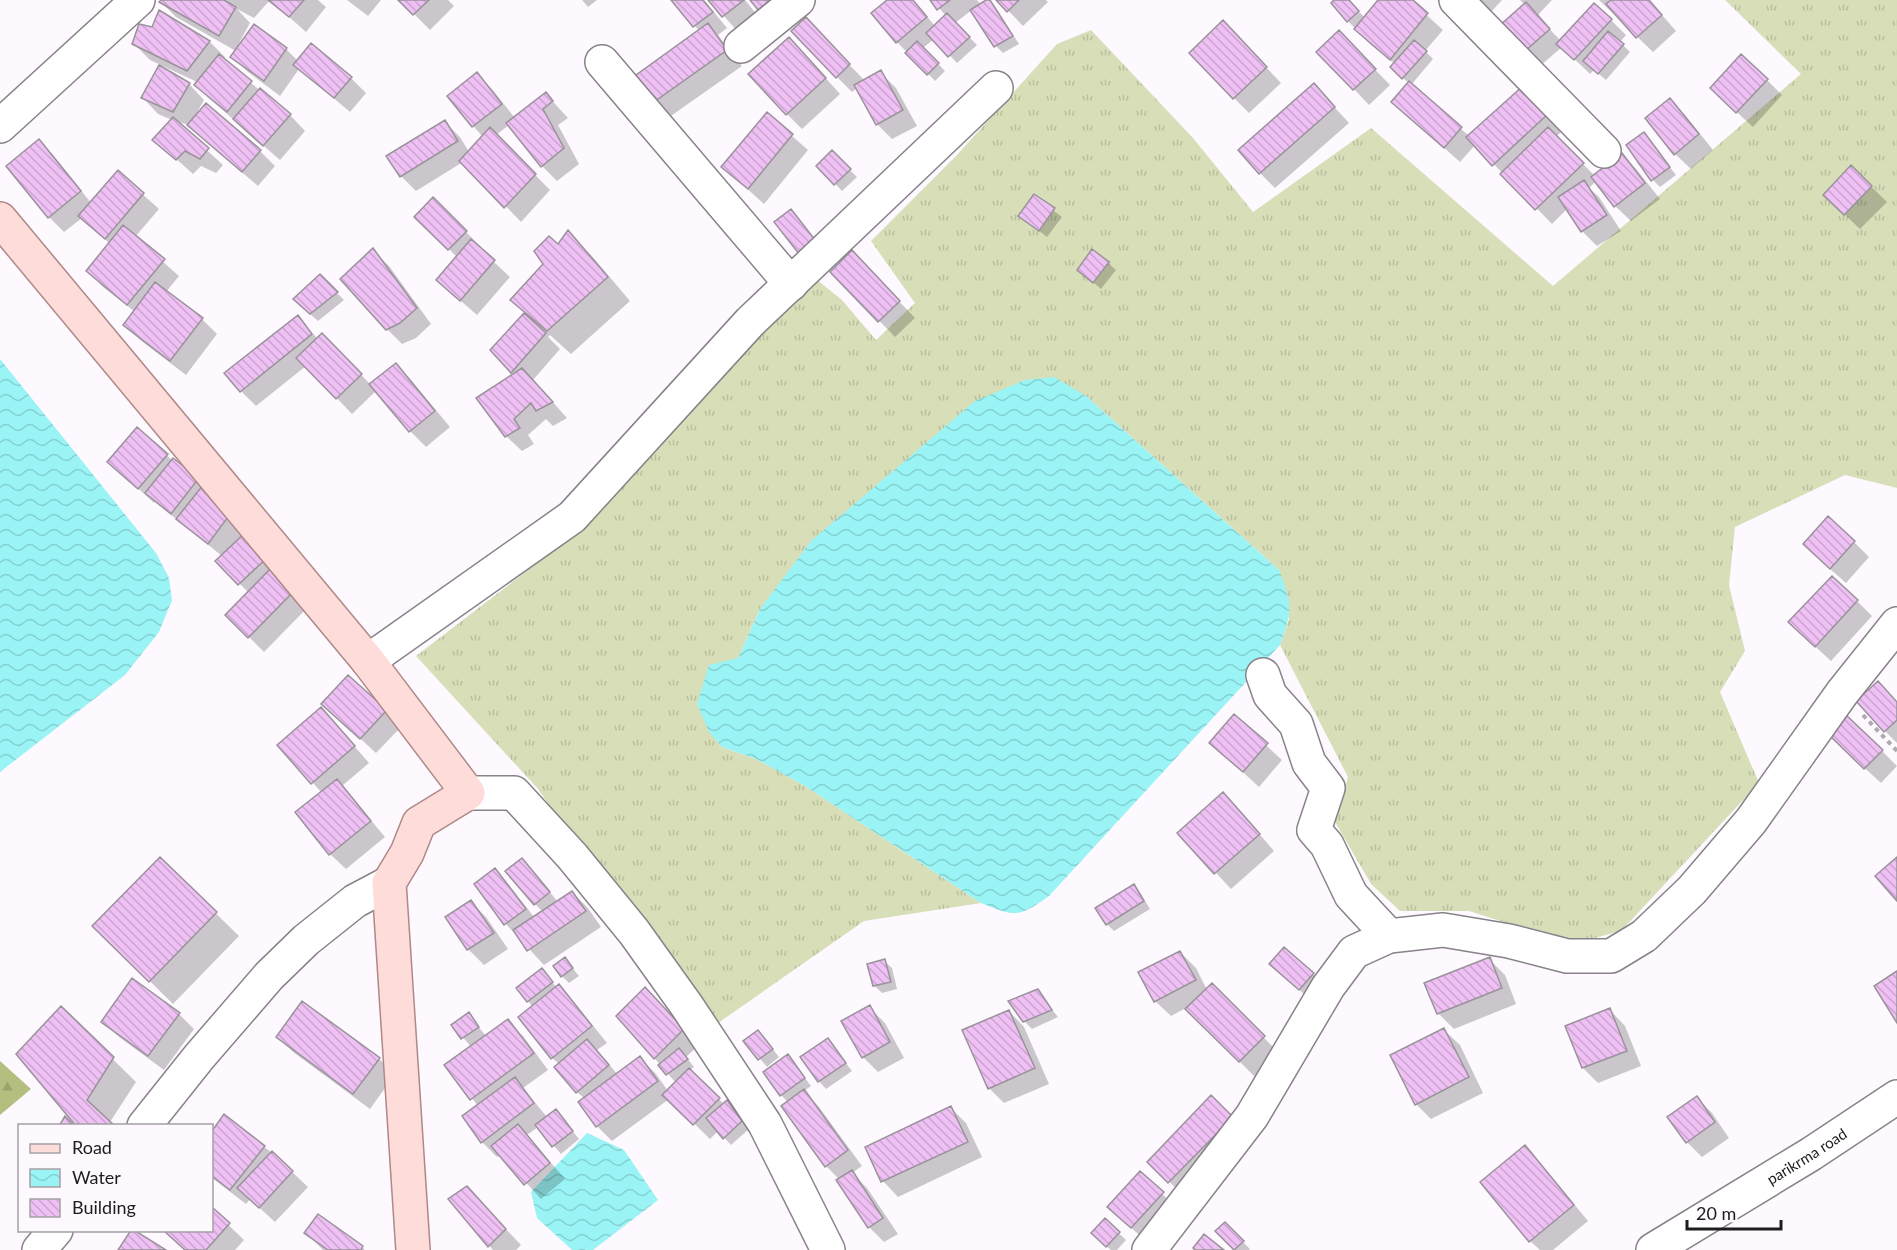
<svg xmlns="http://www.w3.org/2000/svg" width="1897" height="1250" font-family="Lato,sans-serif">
<defs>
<pattern id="grass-tufts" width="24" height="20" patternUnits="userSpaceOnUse" patternTransform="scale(1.5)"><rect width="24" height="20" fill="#d8dfb8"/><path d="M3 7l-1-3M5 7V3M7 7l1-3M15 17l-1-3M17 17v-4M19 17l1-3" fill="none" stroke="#b9bf9e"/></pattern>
<pattern id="forest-firs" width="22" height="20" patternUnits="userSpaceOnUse" patternTransform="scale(1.5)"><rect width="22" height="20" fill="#b4be7e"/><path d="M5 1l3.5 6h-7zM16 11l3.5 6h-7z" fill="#9aa36c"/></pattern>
<pattern id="water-waves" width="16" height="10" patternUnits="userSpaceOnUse" patternTransform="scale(1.5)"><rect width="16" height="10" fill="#9af4f5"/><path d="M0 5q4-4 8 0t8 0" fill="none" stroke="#84d1d2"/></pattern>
<pattern id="building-back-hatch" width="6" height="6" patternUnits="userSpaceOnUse" patternTransform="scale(1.5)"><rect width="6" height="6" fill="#efc0f4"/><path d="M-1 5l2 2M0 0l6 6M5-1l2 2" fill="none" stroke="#cca4d1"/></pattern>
</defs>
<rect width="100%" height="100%" fill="#fef8ff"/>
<path fill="url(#grass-tufts)" d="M1725,0H1897V488L1845,475L1735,527L1729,585L1745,651L1720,692L1759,783L1621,931L1572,944L1469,911H1400L1371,884L1335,822L1348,777L1280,645L1289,619L1279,570L1086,396L760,609L738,658L722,747L756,759L805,786L981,903L864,921L701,1035L539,790L416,656L579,531L811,275L842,300L876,340L915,303L871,241L957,155L1057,44L1091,30L1193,138L1253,212L1371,128L1553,286L1801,74Z"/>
<path fill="url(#forest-firs)" d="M0,1061L31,1089L0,1115Z"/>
<path fill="url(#water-waves)" d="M0,359L156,553L169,578L172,600L159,632L125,675L0,772Z
M1054,377L1086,396L1279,570C1292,604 1293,610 1280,645L1049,896C1018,918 1016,917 981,903L805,786L756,759L722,747L709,732L697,704L709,665L738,658L760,609L811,541L975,401L1025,380Z
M587,1133L624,1150L658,1200L593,1250H572L537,1218L531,1192Z"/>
<path fill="#0003" d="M163,0H318L326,7L306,32L270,0L254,18L237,9L250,23L238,45L240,47L254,26L286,49L298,61L351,78L366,93L350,112L299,69L280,96L248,72L232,57L236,51L176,17L161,2Z
M347,0H381L368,16Z
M400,0H448L454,6L430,30Z
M582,0H597L588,7Z
M673,0H704L727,28L718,35L742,66L668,118L652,103L700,32Z
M710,0H745L758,16L738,32Z
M889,0H913L935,26L946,16L932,0H977L981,5L989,0L996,8L1019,44L1003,53L996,46L972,10L955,23L977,45L957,63L934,39L923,48L945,71L935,81L897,42Z
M998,0H1046L1048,2L1023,26Z
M1337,0H1348L1365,18L1380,0H1410L1443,30L1425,51L1433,59L1411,85L1469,136L1523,87L1564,129L1556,137L1595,176L1622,154L1637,170L1660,199L1631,221L1615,206L1596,181L1589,188L1599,197L1621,231L1597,246L1582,231L1567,209L1552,224L1475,145L1460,162L1393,102L1409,83L1399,75L1395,64L1371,45L1348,21Z
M1474,0H1502L1489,14Z
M1520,0H1552L1537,16L1561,41L1611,20L1626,35L1620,42L1630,52L1606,80L1594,70L1590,74L1562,47L1539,67L1524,52L1525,5Z
M1599,0H1649L1676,31L1653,52Z
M160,12L210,42L225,57L223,60L290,115L305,131L280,160L211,100L196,84L197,82L150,60L134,44L153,29Z
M821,35L865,81L880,72L896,88L917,126L892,139L877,124L857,88L852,92L837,77Z
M1238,38L1281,83L1249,113L1234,98Z
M1354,48L1390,85L1369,105L1319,52Z
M804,54L840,94L802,129L787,114Z
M476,74L492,89L515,118L546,94L568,118L558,125L579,164L557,181L542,166L509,125L496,135L550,190L521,222L463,162L416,191L401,176L445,122L460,137L469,152L483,137L473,126Z
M1767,80L1782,95L1753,127L1727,103Z
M189,84L204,100L195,116L260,151L275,166L258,186L205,141L189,125L175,121L223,165L216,173L201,166L193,174L154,139L172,120L158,114L143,98Z
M1314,85L1349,123L1275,188L1260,173Z
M1670,100L1685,115L1713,150L1691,169L1675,154Z
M767,114L808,150L764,204L723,167Z
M1644,134L1676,175L1660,187L1653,180Z
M39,141L54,156L91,203L118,172L159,209L135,237L179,276L166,292L202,319L217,334L186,375L140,340L125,325L135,312L103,287L88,271L110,244L82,218L64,232L49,217Z
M832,152L857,177L842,191L818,166Z
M1851,167L1887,202L1860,229L1840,210Z
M1034,196L1062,217L1047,237L1020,216Z
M433,199L481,247L480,249L510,277L477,315L454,295L457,257L416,217Z
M568,233L591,255L630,301L571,354L550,335L548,337L560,349L533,380L567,418L553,426L546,419L528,435L534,444L522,451L506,436L515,375L492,350L526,313L544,264Z
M373,250L389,266L431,324L416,338L402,344L387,329Z
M1108,263L1116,270L1101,289L1079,270Z
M867,268L915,318L895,337L832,272Z
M320,276L344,300L318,321L302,307Z
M297,317L318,339L338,351L371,385L396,365L411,380L450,427L426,447L410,431L376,391L352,414L306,366L256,406L241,391Z
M137,429L173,461L198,479L309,606L264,652L227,615L249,593L217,561L222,556L155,502L154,503L109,462Z
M1854,542L1869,557L1846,583L1820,560Z
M1857,601L1872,616L1831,661L1806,638Z
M1858,701L1897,702V743L1885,731Z
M386,711L401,727L376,753L339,719Z
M1234,716L1282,760L1259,787L1211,743Z
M336,725L369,763L342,786L385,837L346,869L330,854L297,812L322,793L279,745Z
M1844,749L1882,751L1897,766L1881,783Z
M1239,810L1274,851L1231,889L1179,833Z
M160,859L239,936L173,1004L94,926Z
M529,867L558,902L572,892L588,908L601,927L544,965L506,924L476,885L495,870L510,886L534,917L543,912L535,904Z
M1134,886L1141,894L1150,909L1114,931L1107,924Z
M471,902L486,917L508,949L484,965L468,949L447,918Z
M1180,952L1196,968L1207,990L1212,985L1279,1053L1255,1077L1186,1008L1171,1016L1155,1001Z
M565,959L579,976L569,983L562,976Z
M1489,959L1505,975L1516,1004L1454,1029L1438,1013Z
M884,961L892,968L897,989L882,993L875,986Z
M542,970L557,988L559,986L574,1002L607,1043L597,1050L618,1075L640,1058L656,1074L668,1091L676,1083L618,1016L645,989L698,1046L686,1057L694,1067L689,1071L724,1104L727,1102L749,1129L731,1145L718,1131L710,1139L669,1099L612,1141L597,1126L585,1099L577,1092L559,1064L552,1058L533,1007L528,1001Z
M1279,971L1313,974L1320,981L1307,997Z
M1037,991L1058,1017L1032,1029L1024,1021Z
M302,1003L379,1059L395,1074L370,1109L293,1052L278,1037Z
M869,1007L885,1023L904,1058L878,1072L863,1057Z
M61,1008L136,1082L110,1122L18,1054Z
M1610,1010L1625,1026L1641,1066L1598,1083L1583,1068Z
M1009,1011L1024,1027L1049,1084L1004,1103L989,1088Z
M179,1014L194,1029L164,1070L119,1037L103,1022Z
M468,1014L486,1036L507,1021L523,1036L548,1070L523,1088L547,1117L556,1111L579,1139L561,1154L538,1127L527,1135L565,1179L541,1199L501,1155L497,1157L482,1142L478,1106L447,1065L471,1047L453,1025Z
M1444,1030L1460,1045L1483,1093L1431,1119L1416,1104Z
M765,1039L779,1057L767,1067L745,1041Z
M828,1040L852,1071L826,1089L819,1081Z
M788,1056L811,1086L804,1091L819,1107L862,1166L852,1173L867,1188L898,1234L884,1242L869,1227L840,1180L826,1166L788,1102L781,1095Z
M1211,1098L1247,1133L1185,1197L1149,1162Z
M1697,1098L1712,1113L1729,1138L1702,1157L1687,1142Z
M951,1108L966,1123L982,1157L898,1197L883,1181Z
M225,1116L272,1153L308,1187L275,1222L250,1199L246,1204L212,1178V1133Z
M1524,1147L1540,1163L1588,1221L1553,1250H1540L1530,1241Z
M1140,1173L1178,1209L1148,1243L1125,1222Z
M467,1188L521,1245L516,1250H493L450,1200Z
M212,1209L244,1240L235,1250H185L163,1230H212Z
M1105,1220L1126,1240L1117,1250H1111L1100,1241Z
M1225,1224L1250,1249L1249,1250H1235L1217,1231Z
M306,1233L362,1247L365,1250H323Z"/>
<path fill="url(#building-back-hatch)" stroke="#989399" stroke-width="1.5" d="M161,0H224L236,7L219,36L159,2Z
M268,0H304L289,17Z
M398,0H429L413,15Z
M671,0H703L713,12L693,27Z
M708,0H744L722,17Z
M750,0H770L758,10Z
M887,0H913L927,17L896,43L871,13Z
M930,0H950L937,10Z
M986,0H990L1013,36L994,47L970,10Z
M996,0H1019L1007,12Z
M1334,0H1349L1359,11L1347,22L1331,3Z
M1378,0H1413L1428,13L1390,60L1354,29Z
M1611,0H1649L1662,15L1636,38L1606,4Z
M1526,2L1550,29L1523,53L1499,26Z
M1594,3L1612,19L1574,60L1556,44Z
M159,10L210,41L187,71L132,44L139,24L152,27Z
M947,13L970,37L948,57L926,33Z
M806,17L850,64L836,78L791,31Z
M1223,20L1267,67L1233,99L1189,53Z
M708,23L727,50L651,104L632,78Z
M254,24L287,48L264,81L230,57Z
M1339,30L1376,69L1353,90L1316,52Z
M1608,31L1624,44L1598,74L1583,61Z
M789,37L826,78L786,115L748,74Z
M1414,40L1427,51L1402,79L1390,67Z
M917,41L939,63L927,75L905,53Z
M311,43L352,77L334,98L293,65Z
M219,54L252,81L227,112L194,85Z
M1741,54L1768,79L1736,113L1710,88Z
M159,65L190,83L173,112L141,98Z
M881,70L903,110L876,125L854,85Z
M477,72L502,104L472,127L447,96Z
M1409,81L1462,127L1444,148L1391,102Z
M1314,83L1335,107L1259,174L1238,150Z
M1524,85L1549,113L1492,166L1466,137Z
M260,88L291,114L263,146L233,119Z
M546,92L553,101L543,109L564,148L541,167L506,123Z
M1670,98L1699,134L1674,155L1645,118Z
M206,103L261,150L242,172L187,125Z
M767,112L793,134L748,189L721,167Z
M173,117L209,148L200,159L185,151L176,160L152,140Z
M445,120L458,141L400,177L386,156Z
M490,127L536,174L504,208L459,161Z
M1548,127L1584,163L1535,210L1500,174Z
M1644,132L1670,167L1651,181L1626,145Z
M39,139L81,191L48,218L6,166Z
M832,150L851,169L834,185L816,166Z
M1622,153L1645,183L1614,207L1591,177Z
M1851,165L1872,186L1844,215L1823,195Z
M118,170L144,193L105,239L78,216Z
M1584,180L1607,215L1581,232L1558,197Z
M1034,194L1055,208L1039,231L1018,216Z
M433,197L467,231L448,250L414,217Z
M791,209L816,241L799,254L774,222Z
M123,225L165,259L127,305L86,271Z
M568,230L608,277L547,331L510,300L543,264L534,251L549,236L558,244Z
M471,239L495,260L460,301L436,280Z
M373,248L417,308L400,323L386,330L340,279Z
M1092,249L1109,262L1093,283L1077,270Z
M852,250L900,301L878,322L830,272Z
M320,274L338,292L310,314L293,299Z
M155,282L203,318L170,361L123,325Z
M524,313L546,333L511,373L490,350Z
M298,315L312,334L240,392L224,373Z
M322,333L362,374L336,399L296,358Z
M396,363L435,411L409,432L369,384Z
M522,368L553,402L536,411L531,403L514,419L520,428L505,437L476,398Z
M137,427L168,454L138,489L107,462Z
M173,458L199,478L171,514L145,493Z
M203,485L234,509L208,544L176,519Z
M1828,516L1855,541L1830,569L1803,544Z
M247,531L270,555L238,585L215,561Z
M272,567L295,590L248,638L225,615Z
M1832,576L1858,600L1815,647L1788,622Z
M348,675L387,710L360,739L321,704Z
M1878,681L1897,702V720L1884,732L1856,701Z
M321,707L355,746L311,784L277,745Z
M1234,714L1268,743L1243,772L1209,743Z
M1845,714L1883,750L1864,769L1827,733Z
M337,779L371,821L329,855L295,812Z
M1223,792L1260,834L1214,874L1177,833Z
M160,857L217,912L149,982L92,926Z
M1897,857V901L1875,876Z
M522,858L550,892L534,905L505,871Z
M495,868L526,909L504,925L474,884Z
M1134,884L1144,901L1106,925L1095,908Z
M572,891L586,911L527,951L513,930Z
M471,900L494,933L467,950L445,917Z
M1284,947L1314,973L1299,990L1269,964Z
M1180,951L1196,980L1154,1002L1138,972Z
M565,957L573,968L561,977L553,966Z
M1490,957L1502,988L1437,1014L1424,983Z
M885,959L891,982L873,986L867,964Z
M542,968L553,982L527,1002L516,988Z
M1897,971V1023L1874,986Z
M132,978L180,1013L148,1056L101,1022Z
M1212,983L1265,1036L1239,1062L1185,1009Z
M559,984L592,1026L551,1059L518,1017Z
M645,987L684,1029L654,1059L616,1016Z
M1038,989L1052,1010L1023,1022L1008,1001Z
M302,1001L380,1058L353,1094L276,1037Z
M870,1005L890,1042L862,1058L841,1021Z
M61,1006L114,1057L87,1100L115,1126H76L16,1054Z
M1610,1008L1627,1051L1582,1068L1565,1026Z
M1009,1010L1035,1068L988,1089L962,1030Z
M469,1012L479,1027L461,1039L451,1025Z
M508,1019L534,1053L470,1100L444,1065Z
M1444,1028L1469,1077L1415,1105L1390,1055Z
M758,1030L773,1049L758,1060L743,1041Z
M828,1038L846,1063L818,1082L800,1057Z
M587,1039L609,1065L576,1093L554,1067Z
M679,1048L688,1059L666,1075L658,1065Z
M788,1054L805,1078L780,1096L763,1072Z
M640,1056L658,1081L596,1127L578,1102Z
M689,1068L720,1098L693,1125L662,1095Z
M515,1077L534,1103L481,1143L462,1116Z
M804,1089L848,1150L825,1167L781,1106Z
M1211,1095L1233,1117L1168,1183L1147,1162Z
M1697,1096L1715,1122L1686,1143L1667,1117Z
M727,1100L742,1121L723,1139L706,1118Z
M951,1106L968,1142L881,1182L865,1147Z
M556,1109L573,1131L552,1147L535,1125Z
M224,1114L265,1146L230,1190L212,1176V1131Z
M65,1116L74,1126H59Z
M518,1124L550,1163L524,1185L491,1146Z
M1525,1145L1574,1205L1529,1242L1480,1182Z
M272,1151L293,1171L259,1208L237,1188Z
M852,1170L883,1218L868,1228L836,1180Z
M1140,1171L1164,1192L1131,1228L1107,1207Z
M467,1186L506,1229L488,1247L448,1199Z
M212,1207L230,1223L206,1250H185L163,1230H212Z
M318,1214L363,1246L361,1250H328L304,1233Z
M1105,1218L1120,1232L1106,1247L1091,1233Z
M1225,1222L1244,1241L1234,1250L1215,1231Z
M131,1230H134L166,1250H118Z
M1204,1234L1224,1250H1195L1193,1248Z"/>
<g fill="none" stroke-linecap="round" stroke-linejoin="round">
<defs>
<g id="minor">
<path d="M1456,0L1604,151"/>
<path d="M741,46L798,0"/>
<path d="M602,62L791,284"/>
<path d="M0,126L138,0"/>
<path d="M368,661L572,517L750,322L996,88"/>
<path d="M1263,675L1270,695L1296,724L1309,763L1328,788L1314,830L1327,845L1351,895L1389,936"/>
<path d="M468,793H514L572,856L634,932L687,1006L765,1124L828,1250"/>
<path d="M144,1126L199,1057L269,976L306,940L355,901L389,883"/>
<path d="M39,1250L56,1230"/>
<path d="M1149,1250L1252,1116L1328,987L1354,952L1389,936L1443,930L1509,941L1567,956H1611L1644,936L1692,890L1751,821L1842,693L1897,624"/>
<path id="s1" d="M1653,1250L1811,1154L1897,1097"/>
</g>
<path id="major" d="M0,219L368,661L468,793L419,823L407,853L389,883L413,1250"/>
</defs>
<use href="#minor" stroke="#888289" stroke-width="36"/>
<use href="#major" stroke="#ae8987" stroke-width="36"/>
<path stroke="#aeaaaf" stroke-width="4" stroke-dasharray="4.5 4.5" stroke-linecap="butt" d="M1863,715L1897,751"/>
<use href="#minor" stroke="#fff" stroke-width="33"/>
<use href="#major" stroke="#fddcd9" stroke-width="33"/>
</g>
<g text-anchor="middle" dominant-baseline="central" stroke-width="5" stroke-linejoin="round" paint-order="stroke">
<g font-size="15" fill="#1e1c1e" stroke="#fef8ff">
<text stroke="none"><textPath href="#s1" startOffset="180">parikrma road</textPath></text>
</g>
</g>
<rect x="18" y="1124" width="195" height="108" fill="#fef8ff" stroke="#a4a0a5" stroke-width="1.5"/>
<rect x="30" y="1144" width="30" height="9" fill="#fddcd9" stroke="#a4a0a5" stroke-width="1.5"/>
<text x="72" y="1154" font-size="18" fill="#1e1c1e">Road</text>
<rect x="30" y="1169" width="30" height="18" fill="url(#water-waves)" stroke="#a4a0a5" stroke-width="1.5"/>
<text x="72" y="1184" font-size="18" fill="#1e1c1e">Water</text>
<rect x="30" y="1199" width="30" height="18" fill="url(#building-back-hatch)" stroke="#a4a0a5" stroke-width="1.5"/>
<text x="72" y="1214" font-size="18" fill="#1e1c1e">Building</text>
<path d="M1687 1220v9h94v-9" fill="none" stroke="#1e1c1e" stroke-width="3"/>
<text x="1696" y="1220" font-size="18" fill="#1e1c1e" stroke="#fef8ff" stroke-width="4.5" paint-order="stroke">20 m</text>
</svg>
